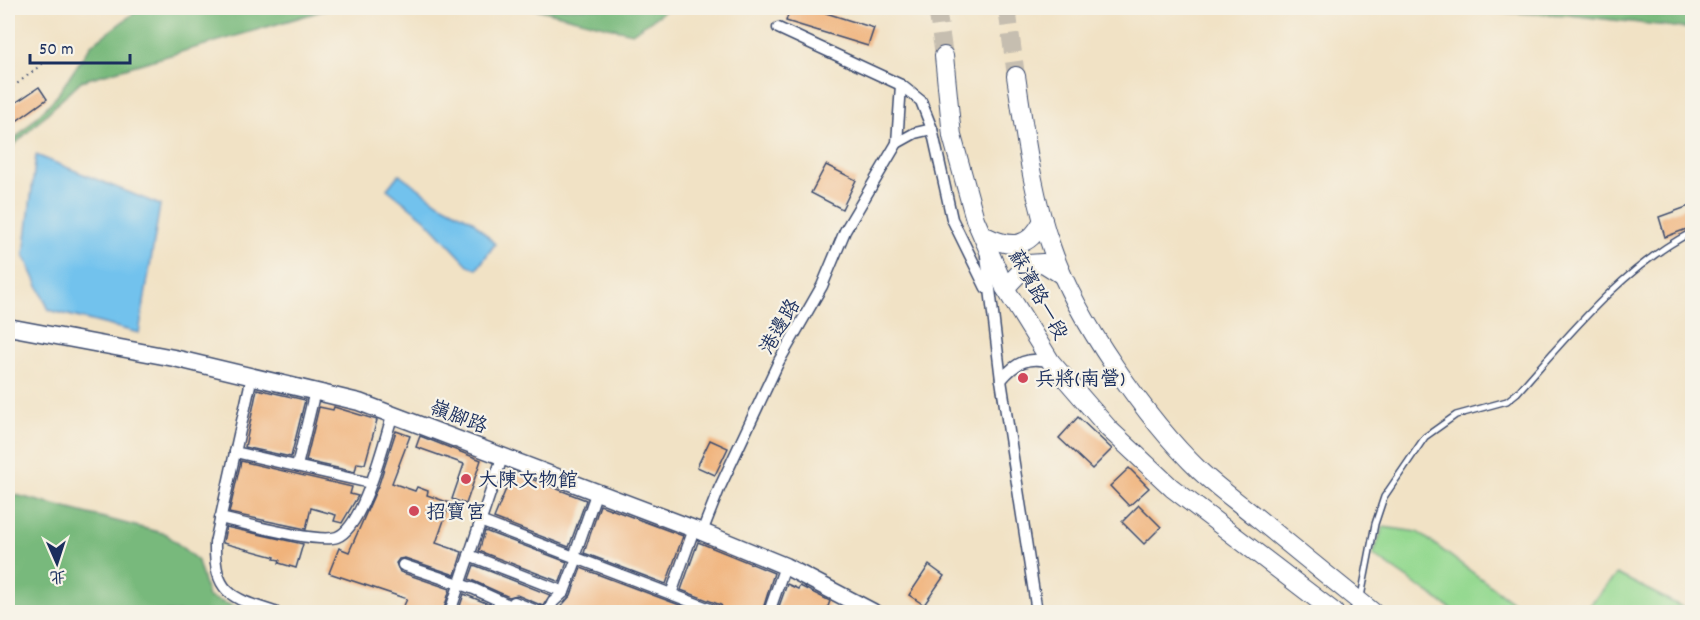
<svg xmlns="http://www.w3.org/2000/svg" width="1700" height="620" font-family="Dekko,'LXGW WenKai TC',sans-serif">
	<rect width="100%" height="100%" fill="#f7f3e8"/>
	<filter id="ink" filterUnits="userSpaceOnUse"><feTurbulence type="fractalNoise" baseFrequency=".0167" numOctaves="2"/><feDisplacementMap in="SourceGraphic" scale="12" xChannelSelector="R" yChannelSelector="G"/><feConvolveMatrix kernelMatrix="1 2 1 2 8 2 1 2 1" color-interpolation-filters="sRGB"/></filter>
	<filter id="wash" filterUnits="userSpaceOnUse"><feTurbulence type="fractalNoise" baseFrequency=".008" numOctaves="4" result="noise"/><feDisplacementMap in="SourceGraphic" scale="24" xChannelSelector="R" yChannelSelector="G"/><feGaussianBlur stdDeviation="1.35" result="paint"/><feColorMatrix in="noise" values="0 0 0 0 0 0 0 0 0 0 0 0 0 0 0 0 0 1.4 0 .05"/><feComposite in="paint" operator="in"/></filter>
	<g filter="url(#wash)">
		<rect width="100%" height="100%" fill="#f1e2c5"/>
		<g fill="#95d991" stroke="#588478" stroke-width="1.5">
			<polygon points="1383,527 1418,532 1526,612 1456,612 1373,555"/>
			<polygon points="1617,574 1692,612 1583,612"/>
		</g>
		<g fill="#78b97b" stroke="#4a746c" stroke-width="1.5">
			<polygon points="141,8 332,8 81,81 8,151 8,146 56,97 91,45"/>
			<polygon points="532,8 669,8 632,33"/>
			<polygon points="1370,8 1692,8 1692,29 1569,15"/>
			<polygon points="8,493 166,534 198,561 208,597 250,612 8,612"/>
		</g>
		<g fill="#72c2ed" stroke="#4678a6" stroke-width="1.5">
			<polygon points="36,155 160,205 139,333 49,310 24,255"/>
			<polygon points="399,174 439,203 472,220 495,244 477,269 468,265 425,219 387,189"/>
		</g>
		<g id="blocks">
			<g fill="#f0b27a">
				<polygon points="790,8 810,8 874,28 868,46 786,21"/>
				<polygon points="39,87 47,99 8,127 8,108"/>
				<polygon points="826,165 856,180 842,209 811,193"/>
				<polygon points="1692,205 1692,227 1665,237 1659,217"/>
				<polygon points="257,389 305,400 291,457 245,447"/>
				<polygon points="319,407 333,410 334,407 377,420 365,464 357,463 355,472 306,461"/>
				<polygon points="1078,417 1112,449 1092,469 1059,438"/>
				<polygon points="396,431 410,436 392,483 415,491 417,487 428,491 427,495 450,503 436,543 462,552 455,575 405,558 399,559 396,563 400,572 450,589 443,612 401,612 407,599 329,573 339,548 349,552 379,484"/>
				<polygon points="420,436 481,460 466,504 452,499 464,464 416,447"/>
				<polygon points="710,440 728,448 715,475 697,467"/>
				<polygon points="241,461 352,487 350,494 358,496 342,523 334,521 336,515 311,508 306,529 229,513"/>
				<polygon points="1129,468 1149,488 1129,506 1110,486"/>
				<polygon points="513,472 586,500 569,547 494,518"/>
				<polygon points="600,505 683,536 666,584 584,553"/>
				<polygon points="1139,505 1161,527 1144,544 1122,522"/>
				<polygon points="226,527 303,544 296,568 279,563 280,560 274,559 275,557 223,543"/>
				<polygon points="485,531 567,562 560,582 479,551"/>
				<polygon points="698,542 774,573 762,612 725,612 721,605 681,590"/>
				<polygon points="474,565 550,595 543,606 517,595 509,597 469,579"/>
				<polygon points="929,565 944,576 924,605 909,595"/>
				<polygon points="581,568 698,612 556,612 571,595"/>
				<polygon points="787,584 798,589 800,586 830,601 826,612 777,612"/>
				<polygon points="464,594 503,610 502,612 458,612"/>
			</g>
		</g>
	</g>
	<g filter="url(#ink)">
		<use href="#blocks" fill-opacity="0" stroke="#3b4a6d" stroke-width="1.5"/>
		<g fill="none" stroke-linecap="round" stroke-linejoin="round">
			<g stroke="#c6beb0" stroke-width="18" stroke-dasharray="18 9" stroke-linecap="butt">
				<polyline points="937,8 944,56"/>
				<polyline points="1007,8 1016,76"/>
			</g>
			<g stroke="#3b4a6d" stroke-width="8">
				<path id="lane" d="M1350,612l10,-10 15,-78 9,-27 41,-60 31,-22 51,-14 10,-8c52,-58 105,-125 175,-161"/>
			</g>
			<g stroke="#3b4a6d" stroke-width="13">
				<g id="street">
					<polyline points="778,28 901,85 921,101 932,129 952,219 986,288"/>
					<polyline points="897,143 915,133 932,129"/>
					<polyline points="986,256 1001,380 1037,612"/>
					<path d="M252,376l-37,167c-1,51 16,55 60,69"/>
					<path d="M1001,380c15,-18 27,-24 50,-18"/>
					<polyline points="235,452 370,483"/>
					<polyline points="297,466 315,391"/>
					<path d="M220,518c23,5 98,26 117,19 27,-10 47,-97 56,-123"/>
					<polyline points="480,521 718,612"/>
					<polyline points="702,532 719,489 779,361 822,286 845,231 897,143 901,85"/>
					<polyline points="469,555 564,592 577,558"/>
					<polyline points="574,557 597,491"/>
					<polyline points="403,565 474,589 520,610"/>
					<polyline points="671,594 694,529"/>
					<polyline points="514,602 539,612"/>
					<polyline points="450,612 503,455"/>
					<polyline points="548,612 553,602 564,592"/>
					<polyline points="769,612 785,566"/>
				</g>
			</g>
			<g stroke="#3b4a6d" stroke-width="19">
				<polyline id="secondary" points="8,327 174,358 359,402 702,532 785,566 873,612"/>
			</g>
			<g stroke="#3b4a6d" stroke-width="20">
				<g id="primary">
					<polyline points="944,56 952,136 975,219 1005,288 1051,362 1109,429 1172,488 1334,612"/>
					<path d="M1016,76c9,58 16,118 36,173 24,70 95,171 148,222 18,17 38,31 56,46 39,32 78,64 117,95"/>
					<path d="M983,235c28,14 46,14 60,-15"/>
					<polyline points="1005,288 1028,264 1043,263 1062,275"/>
				</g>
			</g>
			<polyline stroke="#3b4a6d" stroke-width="2" stroke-dasharray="1.5 4.5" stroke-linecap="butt" points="8,91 42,64"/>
			<use href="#lane" stroke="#fff" stroke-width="5"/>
			<use href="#street" stroke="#fff" stroke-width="10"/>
			<use href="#secondary" stroke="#fff" stroke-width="16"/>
			<use href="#primary" stroke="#fff" stroke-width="18"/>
		</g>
	</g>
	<g fill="#d1495b" stroke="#f7f3e8" stroke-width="2">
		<circle cx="1023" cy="378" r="6"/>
		<circle cx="466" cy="479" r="6"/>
		<circle cx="414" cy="511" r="6"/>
	</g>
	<g text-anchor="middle" stroke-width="4.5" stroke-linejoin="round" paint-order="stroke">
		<g font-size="20" fill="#1b2f5e" stroke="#f7f3e8">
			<text transform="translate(1039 294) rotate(61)" y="7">蘇濱路一段</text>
			<text transform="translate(779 326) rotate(-60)" y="7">港邊路</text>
			<text transform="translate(459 416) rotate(21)" y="7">嶺腳路</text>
		</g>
		<g font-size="20" fill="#1b2f5e" stroke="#f7f3e8" text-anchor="start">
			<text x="1035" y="385">兵將(南營)</text>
			<text x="478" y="486">大陳文物館</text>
			<text x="426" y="518">招寶宮</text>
		</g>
	</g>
	<rect width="1700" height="620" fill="none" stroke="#f7f3e8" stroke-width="30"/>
	<g transform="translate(57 563) rotate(177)" stroke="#f7f3e8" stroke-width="4.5" paint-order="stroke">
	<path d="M0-4.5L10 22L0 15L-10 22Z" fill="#1b2f5e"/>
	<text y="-9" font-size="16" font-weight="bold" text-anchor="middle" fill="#1b2f5e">北</text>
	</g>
	<path d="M30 54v9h100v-9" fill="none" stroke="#1b2f5e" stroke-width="3"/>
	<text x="39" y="54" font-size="18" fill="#1b2f5e" stroke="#f7f3e8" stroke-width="4.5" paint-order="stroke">50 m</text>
</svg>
